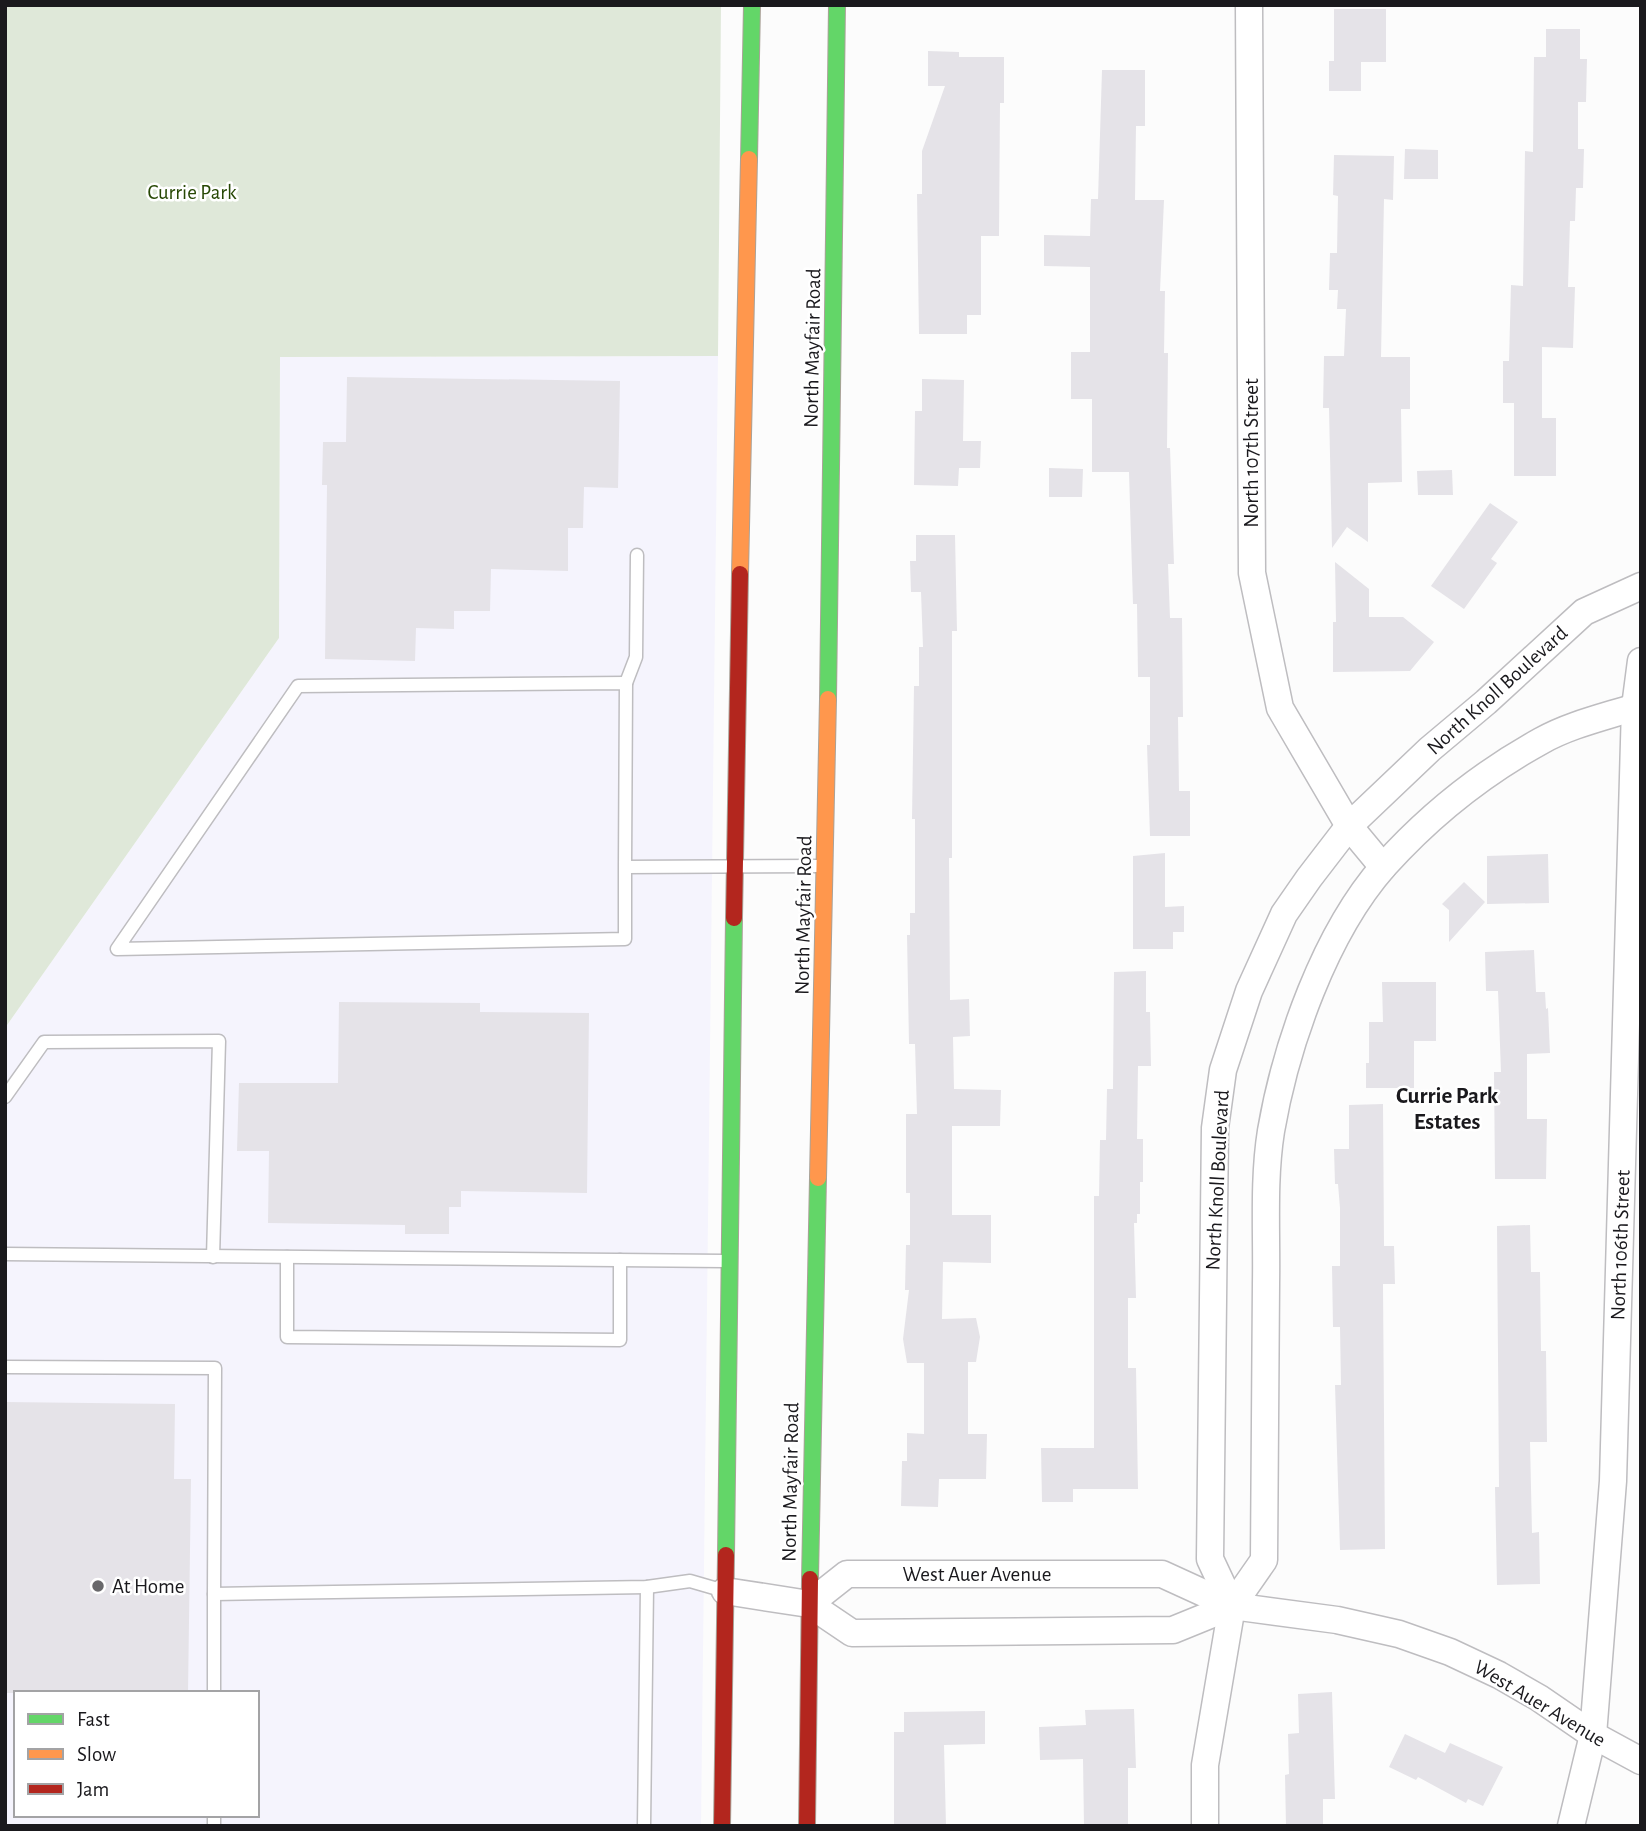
<svg xmlns="http://www.w3.org/2000/svg" width="1646" height="1831" font-family="'Alegreya Sans',sans-serif">
	<rect width="100%" height="100%" fill="#fcfcfc"/>
	<path fill="#f5f4fd" fill-rule="evenodd" d="M718,356l-17,1470h-696v-798l274,-390 1,-281zM16,1693h241v122h-241z"/>
	<polygon fill="#dfe8d9" points="5,5 721,5 718,356 280,357 279,638 5,1028"/>
	<g fill="#e5e3e8">
		<polygon points="1334,9 1386,9 1386,62 1361,62 1361,91 1329,91 1329,61 1334,61"/>
		<polygon points="1546,29 1580,29 1580,59 1587,59 1586,102 1578,102 1578,149 1584,149 1583,188 1576,188 1575,221 1570,221 1568,287 1575,287 1573,348 1542,347 1542,418 1556,418 1556,476 1514,476 1514,403 1503,403 1503,361 1509,361 1511,285 1523,286 1525,151 1533,152 1534,57 1546,57"/>
		<polygon points="928,51 959,52 959,57 1004,57 1004,103 1000,103 999,236 981,236 981,315 967,315 967,334 919,334 917,194 922,194 922,151 945,86 928,86"/>
		<polygon points="1102,70 1145,70 1145,126 1136,126 1135,200 1164,200 1160,291 1165,291 1164,353 1168,353 1167,448 1170,448 1174,564 1168,564 1170,618 1182,618 1183,717 1178,717 1179,791 1190,791 1190,836 1150,836 1147,745 1150,745 1150,677 1138,677 1137,604 1133,604 1129,472 1092,472 1092,399 1071,399 1071,352 1090,352 1090,267 1044,266 1044,235 1090,236 1091,199 1098,199"/>
		<polygon points="1405,149 1438,150 1438,179 1404,179"/>
		<polygon points="1334,155 1394,156 1393,200 1384,199 1381,357 1410,357 1410,409 1401,409 1402,482 1368,483 1368,542 1347,527 1332,548 1329,408 1323,408 1324,356 1344,356 1346,309 1337,309 1338,290 1329,290 1330,253 1337,253 1338,196 1333,195"/>
		<polygon points="347,377 620,381 618,488 584,487 583,528 568,528 568,571 491,569 490,611 454,611 454,629 416,628 415,661 325,659 327,485 322,485 323,442 346,442"/>
		<polygon points="922,379 964,380 963,441 981,441 980,468 959,468 958,486 914,485 915,411 922,411"/>
		<polygon points="1049,468 1083,469 1082,497 1049,497"/>
		<polygon points="1452,470 1453,495 1418,495 1417,471"/>
		<polygon points="1490,503 1518,522 1491,559 1497,563 1464,609 1431,586"/>
		<polygon points="916,535 955,535 957,631 952,631 952,858 949,858 950,1000 969,999 970,1036 953,1037 954,1089 1001,1090 1000,1126 952,1126 952,1215 991,1215 991,1263 943,1262 942,1319 976,1318 980,1337 976,1362 968,1362 968,1434 987,1434 986,1479 939,1479 938,1507 901,1506 902,1461 907,1461 907,1433 924,1434 924,1363 907,1363 903,1339 909,1290 905,1290 906,1245 910,1245 910,1193 906,1193 906,1114 917,1114 915,1044 909,1044 907,935 910,935 910,913 915,913 915,819 912,819 914,686 919,686 919,647 923,647 921,592 911,592 910,561 916,561"/>
		<polygon points="1335,562 1369,589 1369,617 1403,617 1434,642 1410,671 1333,672 1333,622 1336,622"/>
		<polygon points="1165,853 1165,907 1184,906 1184,932 1173,932 1173,949 1133,949 1133,856"/>
		<polygon points="1548,854 1549,903 1487,904 1487,856"/>
		<polygon points="1464,882 1485,902 1449,942 1449,910 1442,904"/>
		<polygon points="1534,950 1536,992 1545,992 1546,1009 1548,1008 1550,1053 1527,1054 1527,1119 1547,1119 1546,1179 1495,1179 1494,1072 1501,1072 1498,991 1486,991 1485,952"/>
		<polygon points="1146,971 1146,1012 1150,1012 1151,1066 1138,1066 1137,1139 1143,1139 1143,1182 1140,1182 1140,1214 1137,1214 1137,1223 1134,1223 1136,1298 1128,1298 1128,1368 1136,1368 1138,1489 1073,1489 1073,1502 1042,1502 1041,1448 1094,1448 1094,1196 1099,1196 1100,1140 1106,1140 1107,1089 1113,1089 1114,972"/>
		<polygon points="1382,982 1436,982 1436,1041 1414,1041 1414,1088 1366,1088 1366,1063 1369,1063 1369,1022 1383,1022"/>
		<polygon points="339,1002 480,1003 480,1012 589,1013 587,1193 461,1191 461,1207 449,1207 449,1234 405,1234 405,1225 268,1223 269,1151 237,1151 239,1083 338,1083"/>
		<polygon points="1383,1104 1384,1246 1394,1246 1395,1284 1383,1284 1385,1549 1340,1550 1335,1385 1341,1385 1340,1327 1333,1327 1332,1266 1340,1266 1340,1208 1338,1184 1335,1184 1334,1149 1349,1149 1349,1105"/>
		<polygon points="1530,1225 1531,1272 1540,1272 1541,1351 1546,1351 1547,1442 1530,1442 1532,1533 1539,1532 1540,1584 1497,1585 1495,1487 1499,1487 1497,1226"/>
		<polygon points="5,1402 175,1404 174,1479 191,1479 188,1693 5,1693"/>
		<polygon points="1332,1692 1335,1799 1323,1799 1323,1826 1286,1826 1285,1775 1289,1774 1288,1734 1299,1733 1298,1694"/>
		<polygon points="1134,1709 1136,1768 1128,1768 1128,1826 1084,1826 1083,1759 1040,1760 1039,1727 1086,1725 1085,1710"/>
		<polygon points="985,1711 985,1744 944,1745 946,1826 894,1826 894,1732 904,1732 904,1712"/>
		<polygon points="1405,1734 1445,1753 1450,1743 1503,1767 1483,1806 1468,1799 1466,1803 1418,1777 1416,1780 1389,1767"/>
	</g>
	<g fill="none" stroke-linecap="round" stroke-linejoin="round">
		<g stroke="#bebdc0" stroke-width="15">
			<g id="lane">
				<polyline points="626,683 636,657 637,555"/>
				<polyline points="625,867 626,683 298,686 117,949 625,939 625,867 821,866"/>
				<polyline points="5,1097 44,1042 219,1041 213,1257"/>
				<polyline points="5,1254 725,1261"/>
				<polyline points="287,1257 287,1337 620,1340 620,1260"/>
				<polyline points="5,1367 215,1368 214,1594 647,1587 690,1581 721,1590"/>
				<polyline points="214,1594 214,1693"/>
				<polyline points="214,1815 214,1826"/>
				<polyline points="644,1826 647,1587"/>
			</g>
		</g>
		<g stroke="#bebdc0" stroke-width="29">
			<g id="street">
				<polyline points="1249,5 1252,573 1280,708 1349,826 1383,867"/>
				<polyline points="725,1591 809,1604 852,1633 1173,1630 1232,1606"/>
				<polyline points="809,1604 847,1574 1162,1574 1232,1606 1337,1620 1399,1634 1450,1652 1499,1675 1539,1698 1593,1735 1641,1761"/>
				<polyline points="1232,1606 1210,1559 1215,1128 1223,1070 1249,991 1284,914 1309,878 1349,826 1430,749 1486,702 1584,612 1641,586"/>
				<path d="M1205,1826v-61l27,-159 32,-46c0,-92 1,-184 2,-276 1,-50 -3,-103 5,-153 15,-87 54,-198 113,-265 44,-49 99,-93 157,-125 28,-16 63,-24 94,-34"/>
				<polyline points="1571,1826 1593,1735 1613,1481 1635,707 1641,661"/>
			</g>
		</g>
		<g stroke="#aaa298" stroke-width="18">
			<g id="fast">
				<polyline points="749,159 752,5"/>
				<polyline points="828,699 837,5"/>
				<polyline points="726,1555 734,918"/>
				<polyline points="810,1579 818,1178"/>
			</g>
		</g>
		<g stroke="#aaa298" stroke-width="18">
			<g id="slow">
				<polyline points="740,574 749,159"/>
				<polyline points="818,1178 828,699"/>
			</g>
		</g>
		<g stroke="#aaa298" stroke-width="18">
			<g id="jam">
				<polyline points="734,918 740,574"/>
				<polyline points="722,1826 726,1555"/>
				<polyline points="807,1826 810,1579"/>
			</g>
		</g>
		<use href="#lane" stroke="#fff" stroke-width="12"/>
		<use href="#street" stroke="#fff" stroke-width="26"/>
		<use href="#fast" stroke="#63d668" stroke-width="16"/>
		<use href="#slow" stroke="#ff974d" stroke-width="16"/>
		<use href="#jam" stroke="#b3261e" stroke-width="16"/>
	</g>
	<circle fill="#69686b" stroke="#fff" stroke-width="2.5" cx="98" cy="1586" r="7"/>
	<g text-anchor="middle" stroke-width="5" stroke-linejoin="round" paint-order="stroke">
		<g font-size="21" fill="#274804" stroke="#fff">
			<text x="192" y="199">Currie Park</text>
		</g>
		<g font-size="21" fill="#1a191d" stroke="#fff">
			<text transform="translate(812 348) rotate(-89)" y="7">North Mayfair Road</text>
			<text transform="translate(1251 453) rotate(-90)" y="7">North 107th Street</text>
			<text transform="translate(1497 690) rotate(-42)" y="7">North Knoll Boulevard</text>
			<text transform="translate(803 915) rotate(-89)" y="7">North Mayfair Road</text>
			<text transform="translate(1217 1180) rotate(-87)" y="7">North Knoll Boulevard</text>
			<text transform="translate(1620 1245) rotate(-88)" y="7">North 106th Street</text>
			<text transform="translate(790 1482) rotate(-89)" y="7">North Mayfair Road</text>
			<text x="977" y="1581">West Auer Avenue</text>
			<text transform="translate(1540 1703) rotate(31)" y="7">West Auer Avenue</text>
		</g>
		<g font-size="21" fill="#1a191d" stroke="#fff" text-anchor="start">
			<text x="112" y="1593">At Home</text>
		</g>
		<g font-size="23" font-weight="bold" fill="#1a191d" stroke="#fff">
			<text x="1447" y="1103">Currie Park<tspan x="1447" dy="26">Estates</tspan></text>
		</g>
	</g>
	<rect width="1646" height="1831" fill="none" stroke="#1a191d" stroke-width="14"/>
	<rect x="14" y="1691" width="245" height="126" fill="#ffffff" stroke="#a3a3a5" stroke-width="2"/>
	<rect x="28" y="1714" width="35" height="10" fill="#63d668" stroke="#a3a3a5" stroke-width="2"/>
	<text x="77" y="1726" font-size="21" fill="#1a191d">Fast</text>
	<rect x="28" y="1749" width="35" height="10" fill="#ff974d" stroke="#a3a3a5" stroke-width="2"/>
	<text x="77" y="1761" font-size="21" fill="#1a191d">Slow</text>
	<rect x="28" y="1784" width="35" height="10" fill="#b3261e" stroke="#a3a3a5" stroke-width="2"/>
	<text x="77" y="1796" font-size="21" fill="#1a191d">Jam</text>
</svg>
